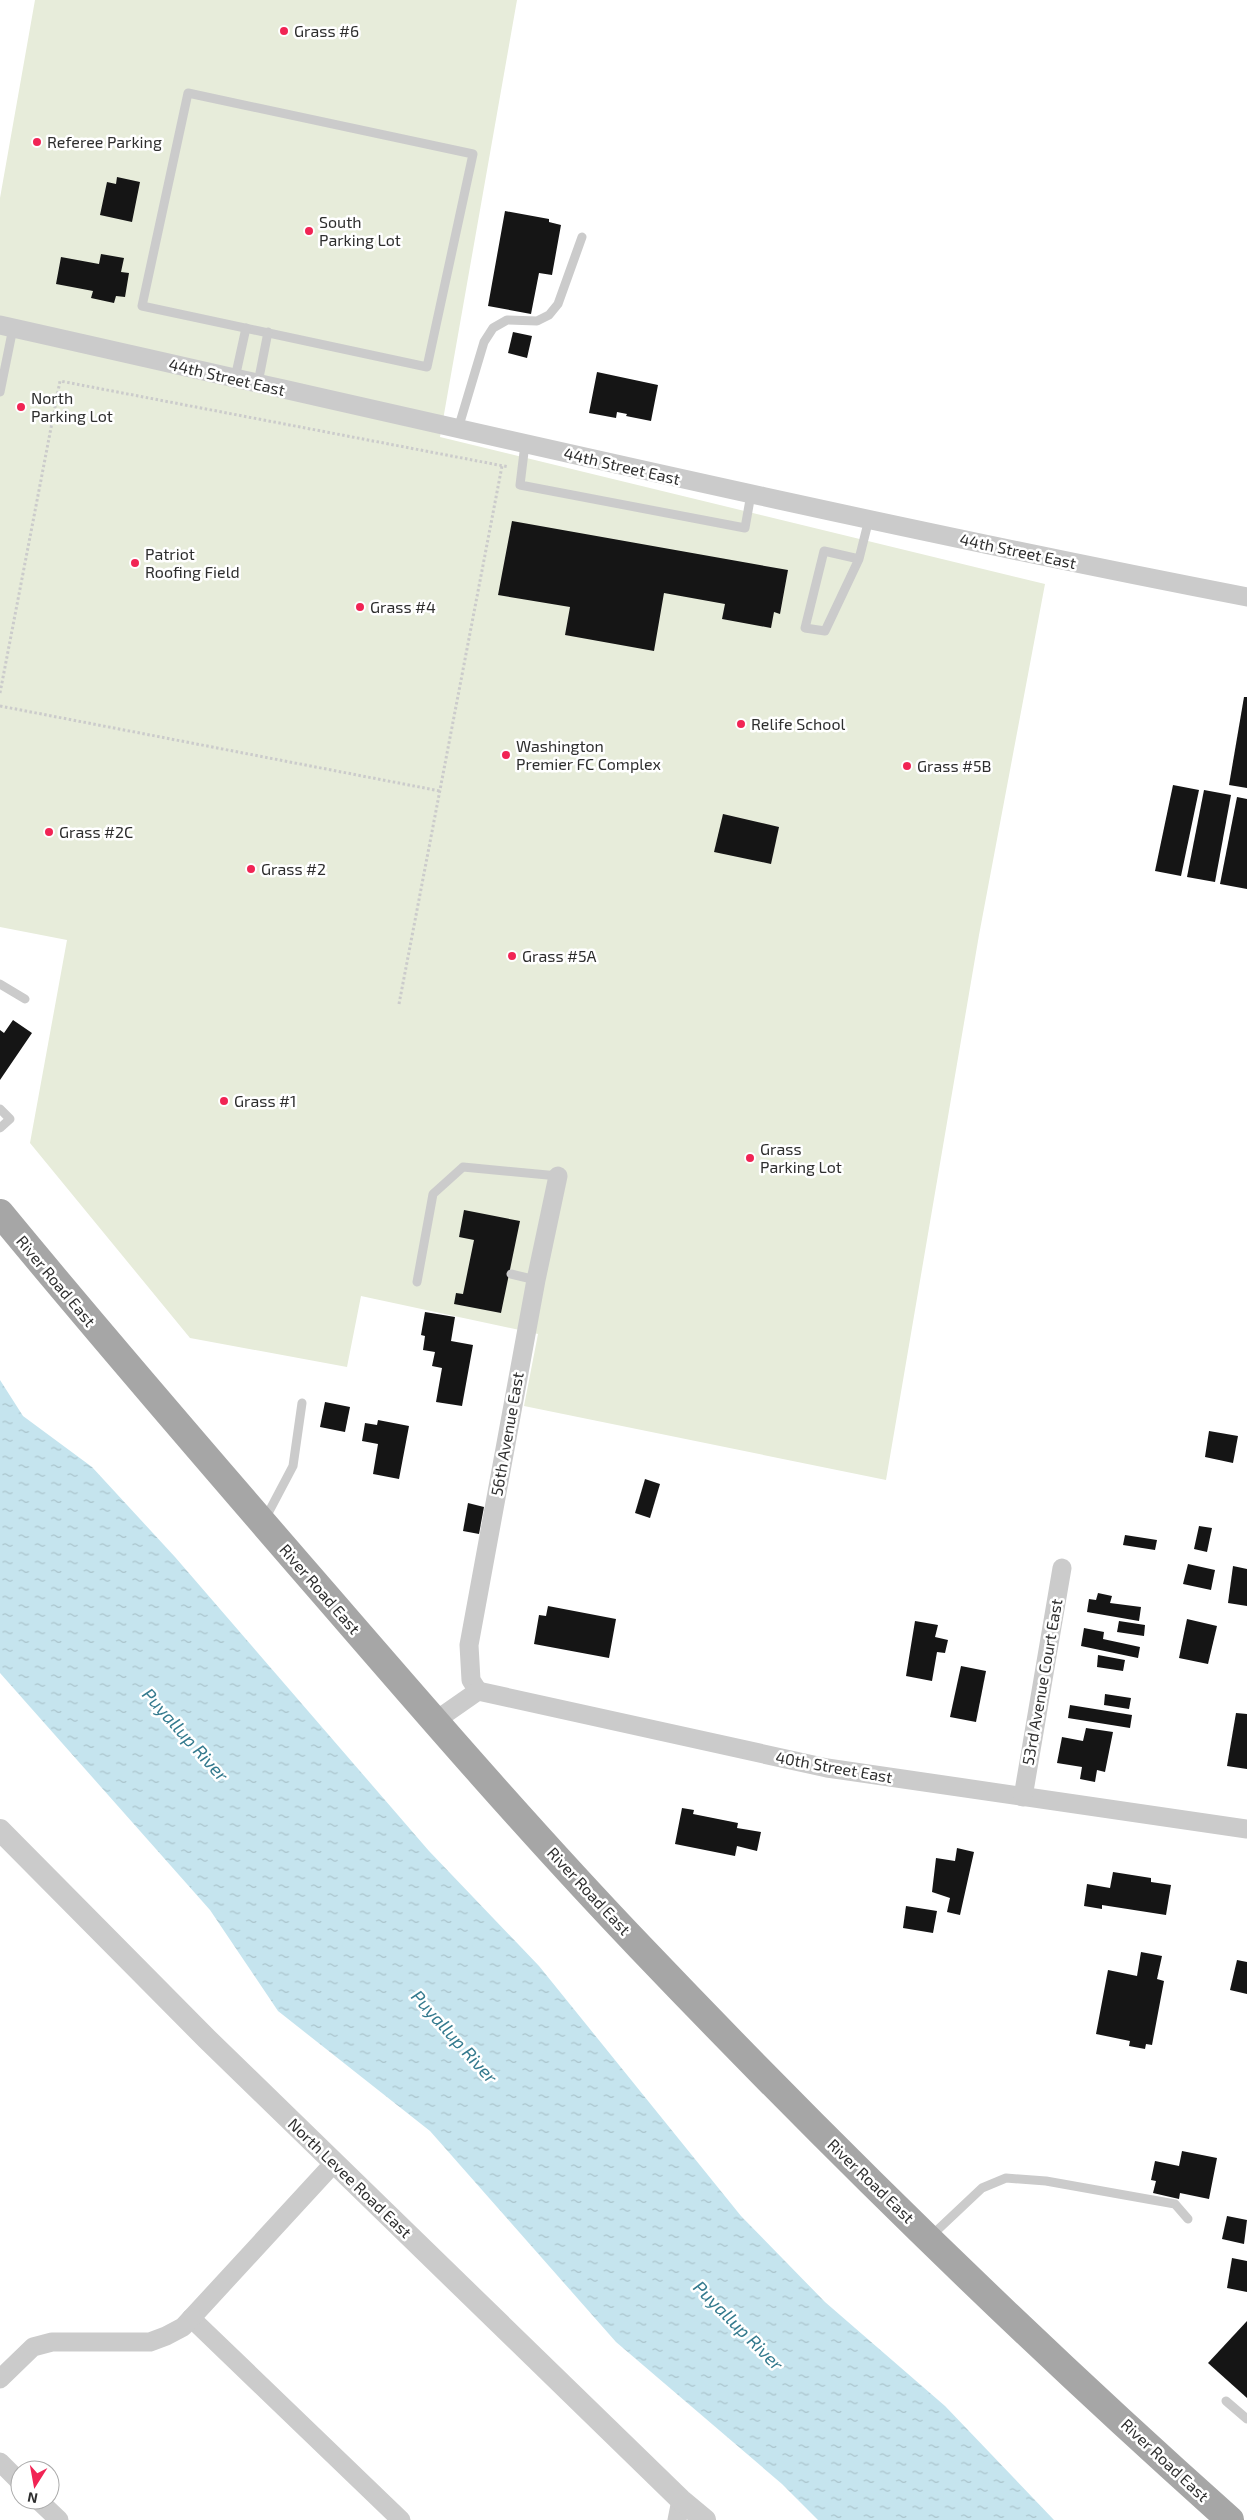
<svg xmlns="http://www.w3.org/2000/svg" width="1247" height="2520" font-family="'Exo 2',sans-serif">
	<defs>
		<pattern id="water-ripples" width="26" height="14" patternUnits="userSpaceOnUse" patternTransform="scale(1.25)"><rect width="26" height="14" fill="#c5e4ee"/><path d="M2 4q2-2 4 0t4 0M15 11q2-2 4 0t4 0" fill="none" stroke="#aac4cc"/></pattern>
	</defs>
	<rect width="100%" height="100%" fill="#fff"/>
	<polygon fill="#e7ecda" points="35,0 517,0 440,437 1045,584 979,935 886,1480 524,1406 538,1334 361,1296 347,1367 190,1338 30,1143 67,940 0,927 0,198"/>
	<polygon fill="url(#water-ripples)" points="0,1380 23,1416 92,1467 175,1557 429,1851 539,1966 741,2216 825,2302 945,2406 1054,2520 818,2520 782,2484 616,2342 430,2131 278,2011 210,1910 0,1673"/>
	<g fill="#151515">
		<polygon points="117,177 140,182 132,222 100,215 107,182 116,184"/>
		<polygon points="505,211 549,219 549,222 561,225 552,275 539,273 531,314 488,306"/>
		<polygon points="101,254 124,258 121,272 129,273 125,297 116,296 114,303 91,298 93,291 56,284 61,257 99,264"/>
		<polygon points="513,332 532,336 527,358 508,353"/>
		<polygon points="597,372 658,385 651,421 626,416 627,414 617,412 616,418 589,413"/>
		<polygon points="512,521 788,570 780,614 774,612 771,628 722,619 725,604 664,593 654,651 565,635 570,607 498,595"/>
		<polygon points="1244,697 1247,697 1247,788 1229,785"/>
		<polygon points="1173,785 1199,790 1181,876 1155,871"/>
		<polygon points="1204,790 1231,795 1215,882 1187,877"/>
		<polygon points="1237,797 1247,799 1247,889 1220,884"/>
		<polygon points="723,814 779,827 771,864 714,852"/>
		<polygon points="13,1020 32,1033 0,1080 0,1030 4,1033"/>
		<polygon points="464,1210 520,1221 501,1313 454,1304 456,1293 463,1294 474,1240 459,1237"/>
		<polygon points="425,1312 455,1317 451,1341 473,1345 462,1406 436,1402 442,1368 432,1366 435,1352 423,1350 425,1336 421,1335"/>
		<polygon points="325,1402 350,1407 345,1432 320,1427"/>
		<polygon points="378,1420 409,1426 399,1479 373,1474 378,1444 362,1441 365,1423 377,1425"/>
		<polygon points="1209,1431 1238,1436 1233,1463 1205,1457"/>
		<polygon points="645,1479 660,1484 650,1518 635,1513"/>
		<polygon points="468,1503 484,1507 479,1534 463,1531"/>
		<polygon points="1199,1526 1212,1528 1207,1552 1194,1549"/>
		<polygon points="1125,1535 1157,1540 1155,1550 1123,1545"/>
		<polygon points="1188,1564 1215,1570 1211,1590 1183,1584"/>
		<polygon points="1233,1566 1247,1569 1247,1606 1228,1603"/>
		<polygon points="1098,1593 1112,1596 1110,1603 1141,1607 1139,1621 1087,1612 1089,1599 1096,1600"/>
		<polygon points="548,1606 616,1619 609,1658 534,1644 539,1615 546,1616"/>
		<polygon points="1187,1619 1217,1626 1208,1664 1179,1658"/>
		<polygon points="915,1621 938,1625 935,1637 948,1640 945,1653 937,1652 932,1681 906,1676"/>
		<polygon points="1119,1621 1145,1625 1144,1636 1117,1632"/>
		<polygon points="1084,1628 1104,1632 1103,1639 1140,1647 1138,1658 1081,1646"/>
		<polygon points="1098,1655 1125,1660 1123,1671 1097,1667"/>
		<polygon points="961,1666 986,1671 976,1722 950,1717"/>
		<polygon points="1105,1694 1131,1698 1129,1709 1104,1705"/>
		<polygon points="1070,1705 1132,1715 1130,1728 1068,1718"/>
		<polygon points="1236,1713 1247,1714 1247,1769 1227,1766"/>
		<polygon points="1086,1728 1113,1732 1105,1772 1097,1770 1095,1782 1080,1779 1082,1767 1057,1763 1062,1737 1083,1741"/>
		<polygon points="682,1808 694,1810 693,1814 738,1823 737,1828 761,1832 757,1851 737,1846 735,1856 675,1844"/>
		<polygon points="957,1848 974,1852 960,1915 947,1912 950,1898 932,1892 936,1858 955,1861"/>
		<polygon points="1113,1872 1151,1878 1151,1882 1171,1885 1166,1915 1102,1905 1102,1909 1084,1906 1087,1884 1110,1888"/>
		<polygon points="906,1906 937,1911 933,1933 903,1928"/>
		<polygon points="1141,1952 1162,1956 1157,1979 1164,1981 1152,2045 1146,2044 1145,2049 1129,2046 1130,2041 1096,2034 1108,1970 1137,1976"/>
		<polygon points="1237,1960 1247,1962 1247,1994 1230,1990"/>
		<polygon points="1182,2151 1217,2158 1209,2199 1180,2193 1179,2199 1153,2193 1156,2181 1151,2180 1155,2161 1179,2166"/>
		<polygon points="1227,2216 1247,2220 1244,2244 1222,2239"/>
		<polygon points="1232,2258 1247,2261 1247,2292 1227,2288"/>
		<polygon points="1247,2321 1247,2398 1208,2363"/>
	</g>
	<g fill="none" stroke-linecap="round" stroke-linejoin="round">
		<g stroke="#cbcbcb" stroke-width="3" stroke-dasharray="2.5 2.5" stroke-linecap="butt">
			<polyline points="0,693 60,381 509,467"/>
			<polyline points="0,706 440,791"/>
			<polyline points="399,1004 502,466"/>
		</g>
		<g stroke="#cbcbcb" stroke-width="9">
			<polygon points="188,93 473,154 427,367 142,306"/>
			<polyline points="235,378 246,328"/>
			<polyline points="258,383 268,332"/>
			<polyline points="0,392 13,328"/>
			<polyline points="458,429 484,342 493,328 507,320 537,321 549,315 558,304 582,237"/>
			<polyline points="525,444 520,485 745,528 751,494"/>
			<polyline points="859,559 824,551 805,628 825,631 859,559 869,519"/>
			<polyline points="0,984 25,999"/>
			<polyline points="0,1109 10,1119 0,1128"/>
			<polyline points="511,1274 536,1280"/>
			<polyline points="417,1282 433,1194 463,1167 558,1176"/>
			<polyline points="264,1521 293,1466 302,1403"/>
			<polyline points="930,2237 982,2188 1006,2178 1046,2181 1175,2204 1188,2219"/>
			<polyline points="1226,2401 1247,2419"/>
		</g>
		<g stroke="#cbcbcb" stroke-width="19">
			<path d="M0,325c415,93 829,191 1247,272"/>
			<polyline points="478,1691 471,1680 469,1645 536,1280 558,1176"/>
			<polyline points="435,1721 478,1691 827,1768 1247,1829"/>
			<polyline points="1023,1797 1062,1568"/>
			<polyline points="191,2318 401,2520"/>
			<polyline points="0,2379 33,2347 52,2342 150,2342 166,2336 183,2327 334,2163"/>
			<polyline points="0,2462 20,2482"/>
			<polyline points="38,2500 59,2520"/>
			<polyline points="677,2520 681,2500"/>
		</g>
		<polyline stroke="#cbcbcb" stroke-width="22" points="0,1830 207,2039 681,2500 705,2520"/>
		<path stroke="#a6a6a6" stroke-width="28" d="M0,1213c107,130 217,257 328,385 102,118 205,237 313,350 189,198 385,390 589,572"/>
	</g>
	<g fill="#f12454" stroke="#fff" stroke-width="2">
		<circle cx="284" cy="31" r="5"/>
		<circle cx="37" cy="142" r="5"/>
		<circle cx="309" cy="231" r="5"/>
		<circle cx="21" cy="407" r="5"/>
		<circle cx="135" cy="563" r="5"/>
		<circle cx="360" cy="607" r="5"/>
		<circle cx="741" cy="724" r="5"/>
		<circle cx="506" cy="755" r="5"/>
		<circle cx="907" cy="766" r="5"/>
		<circle cx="49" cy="832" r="5"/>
		<circle cx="251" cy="869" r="5"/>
		<circle cx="512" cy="956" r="5"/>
		<circle cx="224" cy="1101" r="5"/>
		<circle cx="750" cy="1158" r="5"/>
	</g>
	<g text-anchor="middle" stroke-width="5" stroke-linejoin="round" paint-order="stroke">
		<g font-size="16" fill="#2e2e2e" stroke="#fff" text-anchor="start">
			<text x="294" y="37">Grass #6</text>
			<text x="47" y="148">Referee Parking</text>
			<text x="319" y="228">South<tspan x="319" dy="18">Parking Lot</tspan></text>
			<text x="31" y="404">North<tspan x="31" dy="18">Parking Lot</tspan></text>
			<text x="145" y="560">Patriot<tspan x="145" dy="18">Roofing Field</tspan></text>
			<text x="370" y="613">Grass #4</text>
			<text x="751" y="730">Relife School</text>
			<text x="516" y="752">Washington<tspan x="516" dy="18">Premier FC Complex</tspan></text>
			<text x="917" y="772">Grass #5B</text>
			<text x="59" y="838">Grass #2C</text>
			<text x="261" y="875">Grass #2</text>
			<text x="522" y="962">Grass #5A</text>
			<text x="234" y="1107">Grass #1</text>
			<text x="760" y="1155">Grass<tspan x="760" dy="18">Parking Lot</tspan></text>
		</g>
		<g font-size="16" fill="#2e2e2e" stroke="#fff">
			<text transform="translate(227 377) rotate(13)" y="6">44th Street East</text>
			<text transform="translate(622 466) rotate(13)" y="6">44th Street East</text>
			<text transform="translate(1018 551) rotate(12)" y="6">44th Street East</text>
			<text transform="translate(56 1281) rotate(50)" y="6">River Road East</text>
			<text transform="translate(507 1434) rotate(-80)" y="6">56th Avenue East</text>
			<text transform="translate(320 1589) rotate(49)" y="6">River Road East</text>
			<text transform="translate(1042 1682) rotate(-80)" y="6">53rd Avenue Court East</text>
			<text transform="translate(834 1767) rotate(10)" y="6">40th Street East</text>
			<text transform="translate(589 1891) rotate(47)" y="6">River Road East</text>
			<text transform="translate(350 2178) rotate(44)" y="6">North Levee Road East</text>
			<text transform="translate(871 2181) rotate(44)" y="6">River Road East</text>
			<text transform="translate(1165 2460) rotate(43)" y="6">River Road East</text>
		</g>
		<g font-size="18" font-style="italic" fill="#347a8e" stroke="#fff">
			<text transform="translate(185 1735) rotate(48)" y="6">Puyallup River</text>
			<text transform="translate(454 2037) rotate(48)" y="6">Puyallup River</text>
			<text transform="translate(738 2326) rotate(45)" y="6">Puyallup River</text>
		</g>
	</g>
	<g transform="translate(35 2485) rotate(191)"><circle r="24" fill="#ffffff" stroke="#ababab"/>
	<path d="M0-4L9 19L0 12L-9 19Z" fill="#f12454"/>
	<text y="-8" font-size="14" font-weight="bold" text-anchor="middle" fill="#2e2e2e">N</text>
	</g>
</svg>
